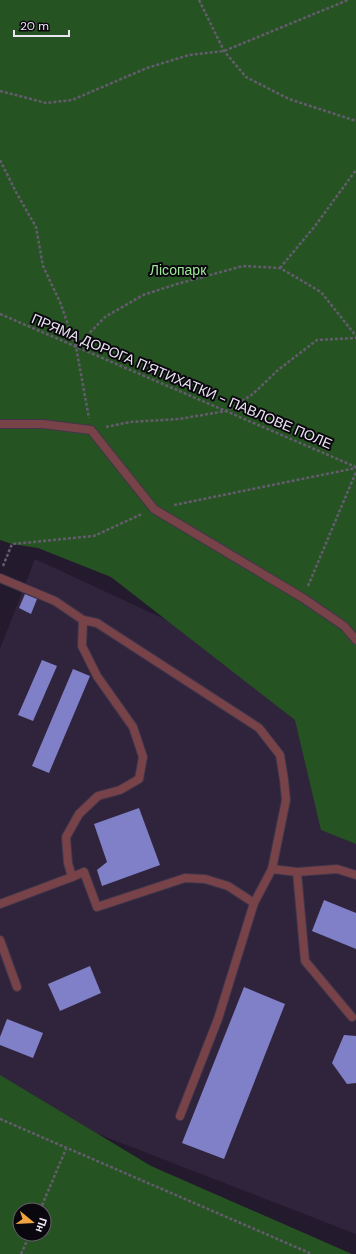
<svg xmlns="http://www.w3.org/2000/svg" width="356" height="1254" font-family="'DM Sans',sans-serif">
	<rect width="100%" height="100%" fill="#241a2e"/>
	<polygon fill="#30243d" points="35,559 356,708 356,1234 0,1096 0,649"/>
	<g fill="#265322" fill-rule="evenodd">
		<polygon points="0,0 356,0 356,844 321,830 295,720 111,577 38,548 12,544 0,540"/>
		<path d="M0,1075l151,91 201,88h-352zM20,1210h24v24h-24z"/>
	</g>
	<g fill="#7f80c7">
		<polygon points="25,594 37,599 31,614 19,608"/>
		<polygon points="42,660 57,666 33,721 18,715"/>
		<polygon points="73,669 90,676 49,773 32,766"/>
		<polygon points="139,808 160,865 102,886 97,870 107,862 94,824"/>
		<polygon points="324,900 356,913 356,949 312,931"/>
		<polygon points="90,966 101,993 60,1011 48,984"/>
		<polygon points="244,987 285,1004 224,1159 182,1143"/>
		<polygon points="7,1019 43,1033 33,1058 0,1045 0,1037"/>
		<polygon points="344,1035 356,1036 356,1083 347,1084 332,1063"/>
	</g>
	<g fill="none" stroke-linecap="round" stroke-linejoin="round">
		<g stroke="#40364a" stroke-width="10">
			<g id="service">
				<polyline points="0,424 43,424 91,430 154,509 303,598 344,626 356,640"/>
				<polyline points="0,578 55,601 83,620 97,623 259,728 280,755 284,780 286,800 272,869 254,903 218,1019 180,1116"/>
				<polyline points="272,869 297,872 337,869 356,875"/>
				<polyline points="297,872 305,961 352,1017"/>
				<polyline points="72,877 84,872 97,907 185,878 205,879 228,886 254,903"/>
				<polyline points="0,904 72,877 68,863 66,837 79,814 98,796 120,790 139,779 143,757 133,727 97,676 82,646 83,620"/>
				<polyline points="0,940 17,987"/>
			</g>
		</g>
		<g stroke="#645c6e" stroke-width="2.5" stroke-dasharray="3 2" stroke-linecap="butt">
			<polyline points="199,0 224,51 246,77 289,99 356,121"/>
			<polyline points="0,91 46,103 72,100 147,68 189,55 224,51 348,0"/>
			<polyline points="0,160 16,192 36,227 43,266 60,302 76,347 89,418"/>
			<polyline points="280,268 315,226 356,170"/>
			<polyline points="0,314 356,467"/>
			<polyline points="76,347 105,317 143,295 177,284 243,266 280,268 321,292 356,336"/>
			<polyline points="106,427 130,422 179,419 226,411 253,394 278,370 317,340 356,338"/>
			<polyline points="174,505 356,468"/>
			<polyline points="3,566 12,544 94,536 142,514"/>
			<polyline points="308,586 356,472"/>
			<polyline points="0,1119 312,1254"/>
			<polyline points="40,1210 66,1149"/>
			<polyline points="21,1254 30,1234"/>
		</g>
		<use href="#service" stroke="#784249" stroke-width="8"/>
	</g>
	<g text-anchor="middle" stroke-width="4" stroke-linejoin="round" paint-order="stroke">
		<g font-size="14" fill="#9eea97" stroke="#0b070f">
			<text x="178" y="275">Лісопарк</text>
		</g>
		<g font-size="14" fill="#ebe5f3" stroke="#0b070f">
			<text transform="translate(182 381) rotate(23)" y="5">ПРЯМА ДОРОГА П'ЯТИХАТКИ - ПАВЛОВЕ ПОЛЕ</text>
		</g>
	</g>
	<g transform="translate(32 1222) rotate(108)"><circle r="19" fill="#0b070f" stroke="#65606a"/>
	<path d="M0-3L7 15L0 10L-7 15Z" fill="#f2a541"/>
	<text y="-6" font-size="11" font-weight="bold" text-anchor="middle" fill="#ebe5f3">Пн</text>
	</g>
	<path d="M14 30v6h55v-6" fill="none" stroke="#ebe5f3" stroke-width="2"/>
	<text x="20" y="30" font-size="12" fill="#ebe5f3" stroke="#0b070f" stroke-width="3" paint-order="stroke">20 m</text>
</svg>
